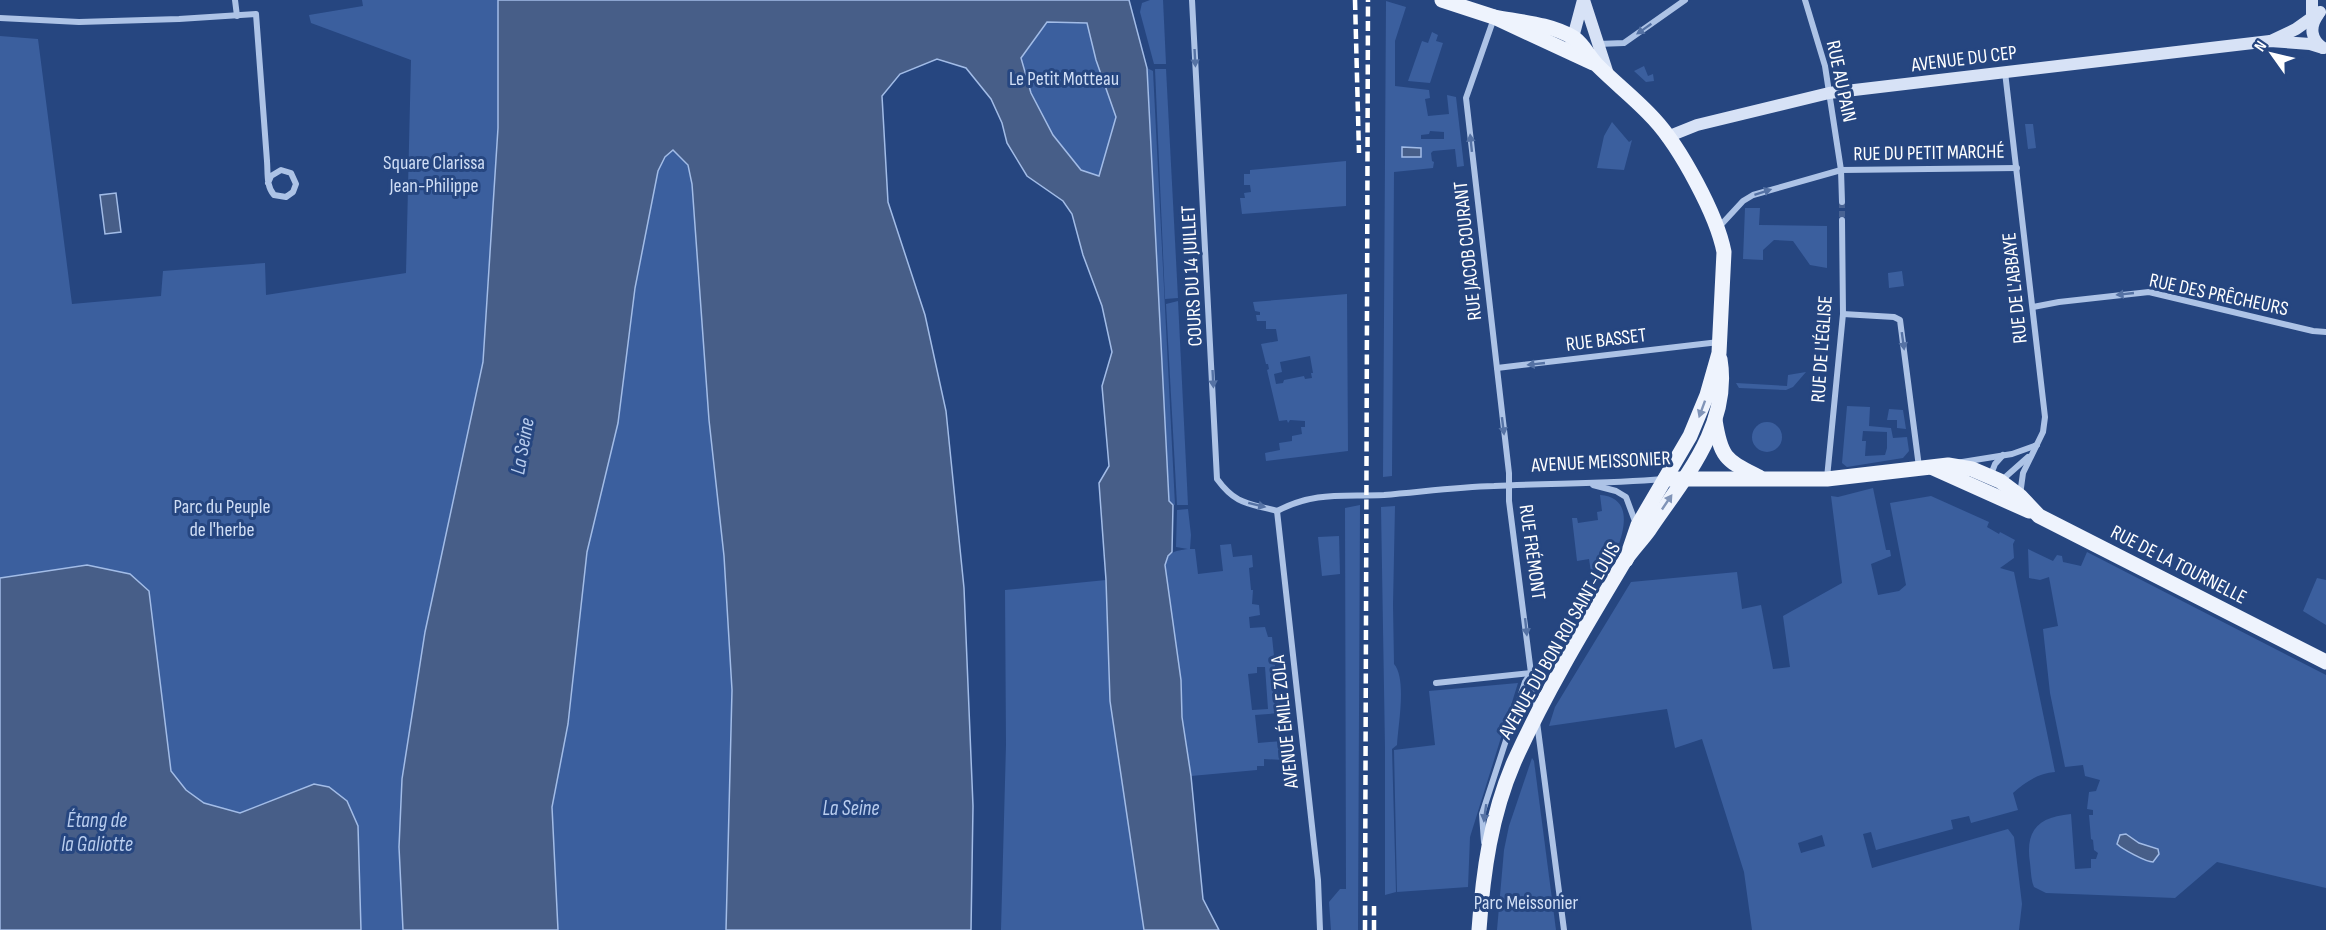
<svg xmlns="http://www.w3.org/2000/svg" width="2326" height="930" font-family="'Sofia Sans Condensed',sans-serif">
	<rect width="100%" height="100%" fill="#264680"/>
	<g fill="#3b5f9e" fill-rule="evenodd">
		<polygon points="362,0 499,0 498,128 483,362 425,632 402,779 399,847 403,930 0,930 0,36 38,39 72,304 161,296 163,271 265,263 266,295 406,273 411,60 311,23 309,15 363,6"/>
		<polygon points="1150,0 1163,0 1166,64 1154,64 1140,12 1142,3"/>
		<path d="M1386,1l20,6 -11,34v45l34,4 1,8 -5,1 3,17 21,-2 -2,-19 9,2 8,69 -7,1 -2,-18 -22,2 -2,2 1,8 2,1 -1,6 -39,4 -2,304 -9,1zM1430,131l14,1v7h-23v-4l8,-1z"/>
		<polygon points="1047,22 1087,23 1096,60 1116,117 1099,177 1081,170 1053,135 1031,93 1021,58"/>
		<polygon points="1432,32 1438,35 1436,41 1443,43 1430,83 1408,81 1422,41 1428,43"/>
		<polygon points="1644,66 1648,76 1653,74 1654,81 1646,82 1634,71"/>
		<polygon points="1147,68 1153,71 1175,505 1169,502"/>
		<polygon points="1155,69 1166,69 1178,298 1165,299"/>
		<polygon points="1612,122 1629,142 1632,140 1624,170 1597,168 1604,136"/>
		<polygon points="2025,124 2033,124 2036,148 2028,149"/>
		<polygon points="673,150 688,165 692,184 709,420 724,556 732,690 726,930 558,930 552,807 568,724 587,552 618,423 635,288 658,171 666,157"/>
		<polygon points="1346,161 1346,206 1242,214 1240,198 1245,198 1244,193 1251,192 1250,185 1244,185 1244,174 1250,174 1250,170"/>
		<polygon points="1745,208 1760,208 1759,225 1827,226 1827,268 1810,265 1793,241 1774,240 1763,250 1763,260 1743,259"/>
		<polygon points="1902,271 1904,286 1889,288 1888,273"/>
		<path d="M1347,294l1,157 -82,10 -1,-8 15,-3 -1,-7 13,-2v-5l10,-2 -1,-7h4v-6l-15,-1 -2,3 -1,-3 -8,1 -12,-51 2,-1 -1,-5h-2l-5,-20 17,-3 -2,-12h-10v-8h-9l-1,-6h4v-3l-5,-1 -2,-9zM1310,356l3,17h-2l1,5 -7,1 -1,-3 -20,4 -1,3 -7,1 -2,-10 8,-2 -2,-10z"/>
		<polygon points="1178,301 1188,505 1177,505 1166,304"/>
		<polygon points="1806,372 1793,387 1786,390 1739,388 1736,383 1787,386 1788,375"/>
		<path d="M1847,406l23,1 -1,19 22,2 2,10 14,-1 2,14 -6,7 -56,9 -5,-4zM1863,431l24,1v16l-2,7 -20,1 1,-15h-4z"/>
		<polygon points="1889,409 1903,410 1906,429 1897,428 1897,420 1887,420"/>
		<circle cx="1767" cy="437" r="15"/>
		<path d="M1873,488l13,62h4l1,6 -20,8 7,31 21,-4 7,-6 -16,-82 41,-7 58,26 -2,5 12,7 1,-2 15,8 -2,4 1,14 -14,10 14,4 41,200c-16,1 -30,10 -42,21l5,17 -47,13 -2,-7 -18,4 2,9 -77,21 -5,-18 -8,2 9,34 136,-39 6,8 8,67 -3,26h-267l-8,-58 -42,-133 -27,9 -8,-39 -118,17 6,-19 76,-125 106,-10 5,37 19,-4 12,64 17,-2 -7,-51 59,-33 -11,-87 7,1zM1822,835l3,11 -24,7 -3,-10z"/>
		<path d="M1600,495c42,3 18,55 7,76l-16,1 -2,-13 -12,2 -5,-43h5l1,5 20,-3 -1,-8 5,-1z"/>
		<polygon points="1360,505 1358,930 1331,930 1329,902 1340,889 1346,889 1345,508"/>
		<path d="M1395,506l-2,99 1,59c13,15 4,61 3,81l-5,4 4,143 -11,3v-147l-4,-241z"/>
		<path d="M1188,509l3,26 -1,14h5l3,25 25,-3 -3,-26 11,-1 2,13 19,-2 1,12 -4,1 2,22h2l-1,14 7,1 1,10 -11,2 1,11 15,-1 3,10h4l8,76 -25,2 3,28 24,-2 2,19 -20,-1v7h-7v4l-66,6 -9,-59 -1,-37 -16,-115c4,-14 10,-14 23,-16l-12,-2 1,-37zM1257,667h8l3,42 -16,1 -4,-36 9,-1z"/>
		<polygon points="1339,536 1340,574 1322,576 1318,537"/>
		<path d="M2028,549l25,12 4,-6 5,1 1,6 18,4 6,-14 239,123v213l-109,-26 -42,36 -129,-5 -12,-6c-3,-7 -3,-16 -4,-24 -5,-33 8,-46 41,-49l4,55 16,-1v-9h5l2,-6 -4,-3 -1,-10 -2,-1 -2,-24h4v-5l-6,-1 2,-17 7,-1 4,-11 -15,-4 -2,-11 -18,2 -15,-74 -7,-64 15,-3 -9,-49 -9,3 -11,-2z"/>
		<polygon points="2317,578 2326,580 2326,625 2303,611"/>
		<polygon points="1106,580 1110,701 1144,930 1001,930 1006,745 1005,590"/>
		<polygon points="1518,683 1470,837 1468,887 1397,892 1394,750 1435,745 1429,691"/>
		<polygon points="1532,758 1534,761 1556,930 1497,930 1504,850 1509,826"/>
	</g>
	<g fill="#475e88" stroke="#a2bce7" stroke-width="1.5" fill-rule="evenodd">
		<path d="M498,0h631l18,68 22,433 4,4 -1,47 -4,4 -3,9 16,115 1,37 9,59 12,123 16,31h-75l-34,-229 -4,-121 -7,-97 10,-17 -7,-80 10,-34 -10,-46 -19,-51 -11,-41 -9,-13 -36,-25 -20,-33 -5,-20 -11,-24 -25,-31 -29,-9 -37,15 -18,22 6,106 37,113 21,96 18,177 9,218 -2,124h-245l6,-240 -8,-134 -15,-136 -17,-236 -4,-19 -15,-15 -8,7 -7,14 -23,117 -17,135 -31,129 -19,172 -16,83 6,123h-155l-4,-83 3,-68 23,-147 58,-270 15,-234zM1047,22l40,1 9,37 20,57 -17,59 -18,-6 -28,-35 -22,-42 -10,-35z"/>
		<polygon points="1402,147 1421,148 1421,157 1402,157"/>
		<polygon points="116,193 121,232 105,234 100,195"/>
		<polygon points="87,565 130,574 149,591 171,771 186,790 204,803 240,813 314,784 329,787 347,801 358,826 361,930 0,930 0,578"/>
		<path d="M2126,834l13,9 19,6 1,5 -6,8c-7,0 -31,-13 -36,-18l3,-9z"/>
	</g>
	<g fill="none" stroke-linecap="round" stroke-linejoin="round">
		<polyline stroke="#476293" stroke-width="6" stroke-dasharray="6 3" stroke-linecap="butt" points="1842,202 1842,220"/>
		<g stroke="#adc3e6" stroke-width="6">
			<polyline points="235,0 237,16"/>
			<path d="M1192,0l25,479c19,26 31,24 60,32"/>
			<polyline points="1805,0 1825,66 1841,170 1842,202"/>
			<path d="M0,18l79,4 100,-3 77,-5 11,147c1,12 -1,25 7,34l12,2 7,-5 3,-8 -5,-11 -10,-3 -10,6 -3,7"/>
			<polyline points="1598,44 1624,43 1685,0"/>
			<polyline points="2005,72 2045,417 2043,432 2023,473 2020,495"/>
			<polyline points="1719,227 1743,201 1753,195 1841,170 2017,168"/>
			<polyline points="2033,307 2059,302 2149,292 2313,331 2326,332"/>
			<polyline points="1843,314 1894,317 1900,320 1919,467"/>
			<polyline points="1497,368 1719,342"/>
			<polyline points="1956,463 2012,454 2037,445"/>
			<polyline points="1990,477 1995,464 2003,455"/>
			<polyline points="1827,478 1843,314 1842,220"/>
			<polyline points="2002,480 2028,457"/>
			<polyline points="1593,485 1616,491 1626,497 1636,524"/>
			<polyline points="1277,511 1318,880 1320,930"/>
			<path d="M1277,511c39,-20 66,-14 107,-16 37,-3 73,-8 110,-9 56,-3 113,-2 169,-7"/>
			<polyline points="1436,683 1531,673 1536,709"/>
			<polyline points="1537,722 1564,930"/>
			<polyline points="1484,842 1482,814 1525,682 1531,673 1509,501 1509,473 1466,98 1494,18"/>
		</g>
		<g stroke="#d7e2f6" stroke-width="12">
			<polyline points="1584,0 1608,74"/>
			<path d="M2318,15c-9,12 -7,25 5,33"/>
			<polyline points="2312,23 2312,0"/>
			<polyline points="2271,41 2296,29 2320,12"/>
			<polyline points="1571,45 1583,0"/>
			<polyline points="1667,137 1697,125 1829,93 2270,41 2310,44 2323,48"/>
		</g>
		<g stroke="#eef3fd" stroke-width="15">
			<polyline points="1442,0 1494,17 1593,63"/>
			<path d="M1494,17c27,5 57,7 80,21 10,7 15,19 24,28 18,18 39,34 56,53 26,28 63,96 70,133l-5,101 -12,42 -17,41 -52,89 -12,35"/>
			<path d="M1715,420c6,39 11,40 44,57"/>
			<polyline points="1933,468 2029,511"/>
			<polyline points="1665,479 1827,479 1948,465 1972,469 2000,481 2020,496 2039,516 2326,662"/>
			<path d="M1479,930c4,-58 12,-115 35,-168 31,-69 71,-135 110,-200 7,-11 17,-21 25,-32 35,-52 82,-104 71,-171"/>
		</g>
		<g stroke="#fff" stroke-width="4.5" stroke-dasharray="10 4.5" stroke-linecap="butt">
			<polyline points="1355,0 1359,153"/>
			<polyline points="1365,930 1368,0"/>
			<polyline points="1374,930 1374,906"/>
		</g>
	</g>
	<defs><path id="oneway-solid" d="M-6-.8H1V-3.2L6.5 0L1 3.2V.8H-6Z" transform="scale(1.5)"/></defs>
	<g fill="#5572a4">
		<use href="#oneway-solid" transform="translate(1644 29) rotate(145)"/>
		<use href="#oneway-solid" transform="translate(1195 58) rotate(87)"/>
		<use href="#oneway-solid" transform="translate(1471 143) rotate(-96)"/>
		<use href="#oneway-solid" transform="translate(1763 192) rotate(-18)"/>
		<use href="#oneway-solid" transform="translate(2125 294) rotate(174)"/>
		<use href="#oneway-solid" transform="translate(1903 341) rotate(82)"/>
		<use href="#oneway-solid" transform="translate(1536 364) rotate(174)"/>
		<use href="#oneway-solid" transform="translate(1213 379) rotate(87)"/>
		<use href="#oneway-solid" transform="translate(1503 426) rotate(83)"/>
		<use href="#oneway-solid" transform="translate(1257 505) rotate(14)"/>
		<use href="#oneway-solid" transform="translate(1526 627) rotate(84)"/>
		<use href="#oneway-solid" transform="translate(1485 813) rotate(98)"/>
	</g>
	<g fill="#8094b8">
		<use href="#oneway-solid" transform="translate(1702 409) rotate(110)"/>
		<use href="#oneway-solid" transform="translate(1667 502) rotate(-56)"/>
	</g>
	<g text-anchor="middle" stroke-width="6" stroke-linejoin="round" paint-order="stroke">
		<g font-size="20" fill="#fff" stroke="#264680">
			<text transform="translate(1964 58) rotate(-7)" y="7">AVENUE DU CEP</text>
			<text transform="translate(1842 81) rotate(78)" y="7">RUE AU PAIN</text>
			<text transform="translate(1929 152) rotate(-1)" y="7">RUE DU PETIT MARCHÉ</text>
			<text transform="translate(1467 251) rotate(-96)" y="7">RUE JACOB COURANT</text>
			<text transform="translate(1191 276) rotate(-93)" y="7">COURS DU 14 JUILLET</text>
			<text transform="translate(2014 288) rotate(-96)" y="7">RUE DE L'ABBAYE</text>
			<text transform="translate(2219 294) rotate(12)" y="7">RUE DES PRÊCHEURS</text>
			<text transform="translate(1606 339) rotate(-7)" y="7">RUE BASSET</text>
			<text transform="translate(1821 349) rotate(-86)" y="7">RUE DE L'ÉGLISE</text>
			<text transform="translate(1601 461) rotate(-3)" y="7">AVENUE MEISSONIER</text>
			<text transform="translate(1533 552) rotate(82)" y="7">RUE FRÉMONT</text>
			<text transform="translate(2179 564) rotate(27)" y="7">RUE DE LA TOURNELLE</text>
			<text transform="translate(1559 640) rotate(-60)" y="7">AVENUE DU BON ROI SAINT-LOUIS</text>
			<text transform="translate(1284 722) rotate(-96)" y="7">AVENUE ÉMILE ZOLA</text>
		</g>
		<g font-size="20" fill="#d0def5" stroke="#264680">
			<text x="1064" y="85">Le Petit Motteau</text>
			<text x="434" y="169">Square Clarissa<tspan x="434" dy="23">Jean-Philippe</tspan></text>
			<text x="222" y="513">Parc du Peuple<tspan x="222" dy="23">de l'herbe</tspan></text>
			<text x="1526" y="909">Parc Meissonier</text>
		</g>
		<g font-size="21" font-style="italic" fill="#b9cdee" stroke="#264680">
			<text transform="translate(522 446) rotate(-80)" y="7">La Seine</text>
			<text x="851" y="815">La Seine</text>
			<text x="97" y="827">Étang de<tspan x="97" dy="24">la Galiotte</tspan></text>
		</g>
	</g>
	<g transform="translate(2272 54) rotate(304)" stroke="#264680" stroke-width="4.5" paint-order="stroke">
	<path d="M0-4.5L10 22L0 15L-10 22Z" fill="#ffffff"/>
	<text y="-9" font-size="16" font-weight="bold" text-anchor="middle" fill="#ffffff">N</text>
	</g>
</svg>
